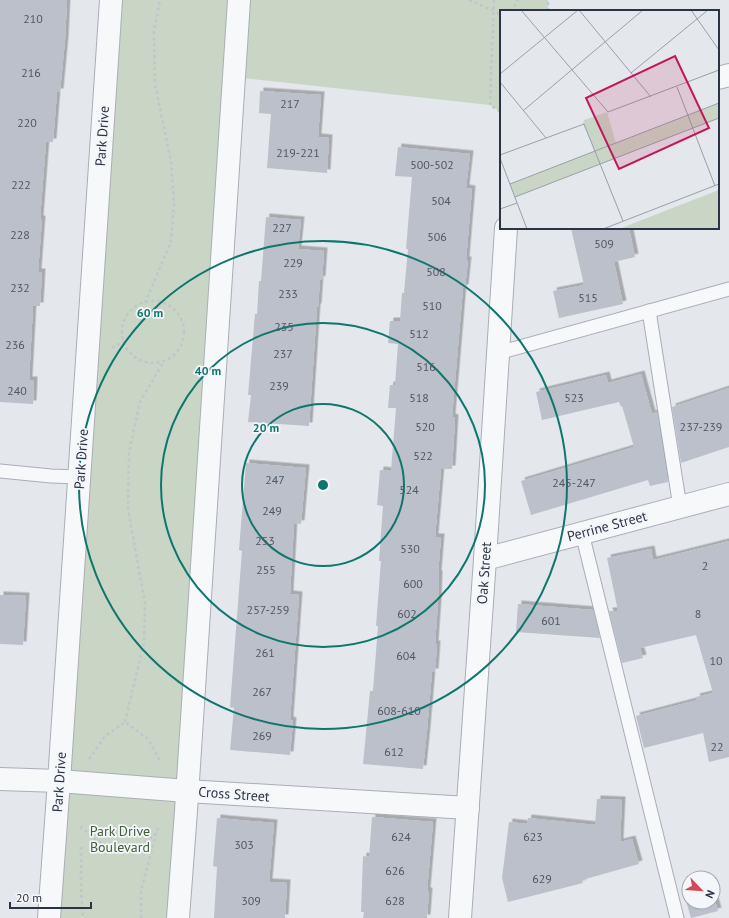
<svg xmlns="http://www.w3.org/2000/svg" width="729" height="918" font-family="'PT Sans',sans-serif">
	<defs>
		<filter id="shadow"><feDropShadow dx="3.5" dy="-3.5" stdDeviation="0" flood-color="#0004"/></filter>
	</defs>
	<rect width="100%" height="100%" fill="#e4e7ec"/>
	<polygon fill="#c9d6c5" points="111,0 548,0 548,11 501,11 501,112 490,105 234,77 178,918 49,918"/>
	<g fill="#bbc0ca" filter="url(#shadow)">
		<polygon points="0,0 67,0 65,40 60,92 57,92 53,142 46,142 40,219 42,219 38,272 42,272 40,306 33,306 29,380 34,380 33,404 0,402"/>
		<polygon points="260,91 321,95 318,137 329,138 327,173 267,168 271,114 259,113"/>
		<polygon points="398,147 470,154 466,188 472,189 466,260 468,260 465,288 463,288 452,417 455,418 452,469 441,469 435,537 441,537 438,574 439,574 438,602 435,644 437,644 435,672 432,672 427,730 423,769 363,764 370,691 373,691 378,626 376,626 381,561 379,561 383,506 377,505 380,470 391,471 396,408 388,408 390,385 395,385 398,344 388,343 390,321 400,321 402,293 404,293 408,249 406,249 412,177 395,176"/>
		<polygon points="266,217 301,220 298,249 324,251 322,280 320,279 318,307 317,307 309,426 248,422 251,395 248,395 255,314 257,314 259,281 261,281"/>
		<polygon points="571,228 629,228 635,257 614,262 623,304 559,318 553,291 584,285"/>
		<polygon points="641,374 652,414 657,412 668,482 650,486 648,480 531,515 521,481 634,447 622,406 621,407 619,402 542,420 536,392 606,375 608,383"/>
		<polygon points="729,388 729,447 681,463 672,407"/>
		<polygon points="246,463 306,468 301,524 294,523 290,594 299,595 290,720 293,721 290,755 230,750 234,708 230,707 242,551 239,550"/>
		<polygon points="729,541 729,757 709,762 703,733 644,748 636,716 697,700 696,697 713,693 696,635 640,648 643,658 622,663 609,611 618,611 607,558 651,549 653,560"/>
		<polygon points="0,595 26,596 23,645 0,644"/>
		<polygon points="518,604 593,610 600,638 516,632"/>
		<polygon points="597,799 622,800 620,842 632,839 639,864 582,880 583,883 508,902 502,878 509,822 527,824 528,818 595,825"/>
		<polygon points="372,817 433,822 427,891 429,891 427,918 363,918 364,912 361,912 363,856 369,857"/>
		<polygon points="217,818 274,823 269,882 287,883 285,918 214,918 217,867 213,866"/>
		<polygon points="689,893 689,902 713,902 713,894 718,911 691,918 684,894"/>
	</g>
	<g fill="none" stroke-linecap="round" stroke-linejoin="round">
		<g stroke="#a9aeb7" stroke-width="15">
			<g id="service">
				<polyline points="649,311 680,507"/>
				<polyline points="498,353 729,289"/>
				<polyline points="0,471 51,476 79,477"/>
				<polyline points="582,533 677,918"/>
			</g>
		</g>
		<g stroke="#a9aeb7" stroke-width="24">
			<g id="minor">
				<polyline points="718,78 729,75"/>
				<polyline points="485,559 729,494"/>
				<polyline points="0,779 59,781 187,791 468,808"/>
				<polyline points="49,918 59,781 111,0"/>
				<polyline points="178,918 186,811 239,0"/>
				<polyline points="460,918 485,559 506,228"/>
			</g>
		</g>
		<g stroke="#c2c5cb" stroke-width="2.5" stroke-dasharray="3 3" stroke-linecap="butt">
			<polyline points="469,0 494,11 501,15"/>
			<polyline points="494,0 490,105 501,112"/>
			<polyline points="510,11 516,4 518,0"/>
			<polyline points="548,11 548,0"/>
			<circle cx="153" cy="332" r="31"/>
			<polyline points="145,303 171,242 174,203 171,162 155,84 154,31 160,0"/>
			<polyline points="112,348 124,341"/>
			<polyline points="125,722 144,643 145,603 128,509 129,452 140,402 164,361"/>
			<polyline points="89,759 105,736 125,722 148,739 161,763"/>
			<polyline points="81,826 81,827 97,841 115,848 137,846 156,834 158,828"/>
			<polyline points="81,847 81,889 83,918"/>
			<polyline points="141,918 141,891 156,834"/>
		</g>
		<use href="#service" stroke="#f7f8fa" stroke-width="13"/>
		<use href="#minor" stroke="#f7f8fa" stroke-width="22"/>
	</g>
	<g fill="none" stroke="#0f766e" stroke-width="2">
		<circle cx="323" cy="485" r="81"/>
		<circle cx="323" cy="485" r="162"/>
		<circle cx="323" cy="485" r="244"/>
	</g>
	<g text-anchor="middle" stroke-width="3.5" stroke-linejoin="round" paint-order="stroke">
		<g font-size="12" fill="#4f5766">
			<text x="33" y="23">210</text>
			<text x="31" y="77">216</text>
			<text x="290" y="108">217</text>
			<text x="27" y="127">220</text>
			<text x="298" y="157">219-221</text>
			<text x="432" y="169">500-502</text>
			<text x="21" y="189">222</text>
			<text x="441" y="205">504</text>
			<text x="282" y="232">227</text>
			<text x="20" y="239">228</text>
			<text x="437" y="241">506</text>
			<text x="604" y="248">509</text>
			<text x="293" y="267">229</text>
			<text x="436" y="276">508</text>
			<text x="20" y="292">232</text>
			<text x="288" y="298">233</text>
			<text x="588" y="302">515</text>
			<text x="432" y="310">510</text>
			<text x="284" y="331">235</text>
			<text x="419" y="338">512</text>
			<text x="15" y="349">236</text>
			<text x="283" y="358">237</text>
			<text x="426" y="371">516</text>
			<text x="279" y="390">239</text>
			<text x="17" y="395">240</text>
			<text x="419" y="402">518</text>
			<text x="574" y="402">523</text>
			<text x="425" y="431">520</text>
			<text x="701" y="431">237-239</text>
			<text x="423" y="460">522</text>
			<text x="275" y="484">247</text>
			<text x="574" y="487">245-247</text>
			<text x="409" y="494">524</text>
			<text x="272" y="515">249</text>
			<text x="265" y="545">253</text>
			<text x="410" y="553">530</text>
			<text x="705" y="570">2</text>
			<text x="266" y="574">255</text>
			<text x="413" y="588">600</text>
			<text x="268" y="614">257-259</text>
			<text x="407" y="618">602</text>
			<text x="698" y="618">8</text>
			<text x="551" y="625">601</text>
			<text x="265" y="657">261</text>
			<text x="406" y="660">604</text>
			<text x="716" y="665">10</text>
			<text x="262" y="696">267</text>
			<text x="399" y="715">608-610</text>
			<text x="262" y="740">269</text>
			<text x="717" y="751">22</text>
			<text x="394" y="756">612</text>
			<text x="401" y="841">624</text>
			<text x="533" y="841">623</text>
			<text x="244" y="849">303</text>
			<text x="395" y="875">626</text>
			<text x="542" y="883">629</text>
			<text x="251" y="905">309</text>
			<text x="395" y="905">628</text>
		</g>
		<g font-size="14" fill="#2b3445" stroke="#f4f6f9">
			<text transform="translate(102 136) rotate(-86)" y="5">Park Drive</text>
			<text transform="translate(81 459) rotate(-86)" y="5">Park Drive</text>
			<text transform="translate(607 526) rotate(-15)" y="5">Perrine Street</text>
			<text transform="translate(484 573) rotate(-86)" y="5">Oak Street</text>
			<text transform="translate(59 782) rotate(-86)" y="5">Park Drive</text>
			<text transform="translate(234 794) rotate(4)" y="5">Cross Street</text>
		</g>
		<g font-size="14" fill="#3f6138" stroke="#f4f6f9">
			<text x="120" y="836">Park Drive<tspan x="120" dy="16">Boulevard</tspan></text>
		</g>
	</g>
	<g transform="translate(500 10)">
		<rect width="219" height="219" fill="#e4e7ec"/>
		<path d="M219,180v39h-100l74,-29z" fill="#c9d6c5"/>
		<path d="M219,93v15l-204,79 -5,-13 85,-33 -12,-27 1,-4 23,-8 9,31z" fill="#c9d6c5"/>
		<path fill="none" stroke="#9a9fa9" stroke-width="1" d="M21,0l87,102 111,-42M79,0l72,87M191,0l28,40M131,63l77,-63M0,64l78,-64M0,72l46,56M177,77l38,99M24,100l119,-100M0,145l84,-31 39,97M0,148l27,71M10,174l209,-81M15,187l204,-79M0,199l17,-6M103,219l116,-45"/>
		<path fill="#c2185b" fill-opacity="0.15" stroke="#c2185b" stroke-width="2" d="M175,46l34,72 -90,41 -33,-71z"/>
		<rect width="219" height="219" fill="none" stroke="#2b3445" stroke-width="2"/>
	</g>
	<circle cx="323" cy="485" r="6" fill="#0f766e" stroke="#f4f6f9" stroke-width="2"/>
	<g font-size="12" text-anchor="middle" font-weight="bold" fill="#0f766e" stroke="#f4f6f9" stroke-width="3.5" stroke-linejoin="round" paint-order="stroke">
		<text x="150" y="317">60 m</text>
		<text x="208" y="375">40 m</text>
		<text x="266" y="432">20 m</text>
	</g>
	<g transform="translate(701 890) rotate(115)"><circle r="19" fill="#f4f6f9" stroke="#a4a8b1"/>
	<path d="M0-3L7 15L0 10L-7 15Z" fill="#d1495b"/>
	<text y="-6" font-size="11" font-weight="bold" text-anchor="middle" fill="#2b3445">N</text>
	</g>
	<path d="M10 902v6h81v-6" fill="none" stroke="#2b3445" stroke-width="2"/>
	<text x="16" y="902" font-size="12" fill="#2b3445" stroke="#f4f6f9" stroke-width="3" paint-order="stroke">20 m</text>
</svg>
